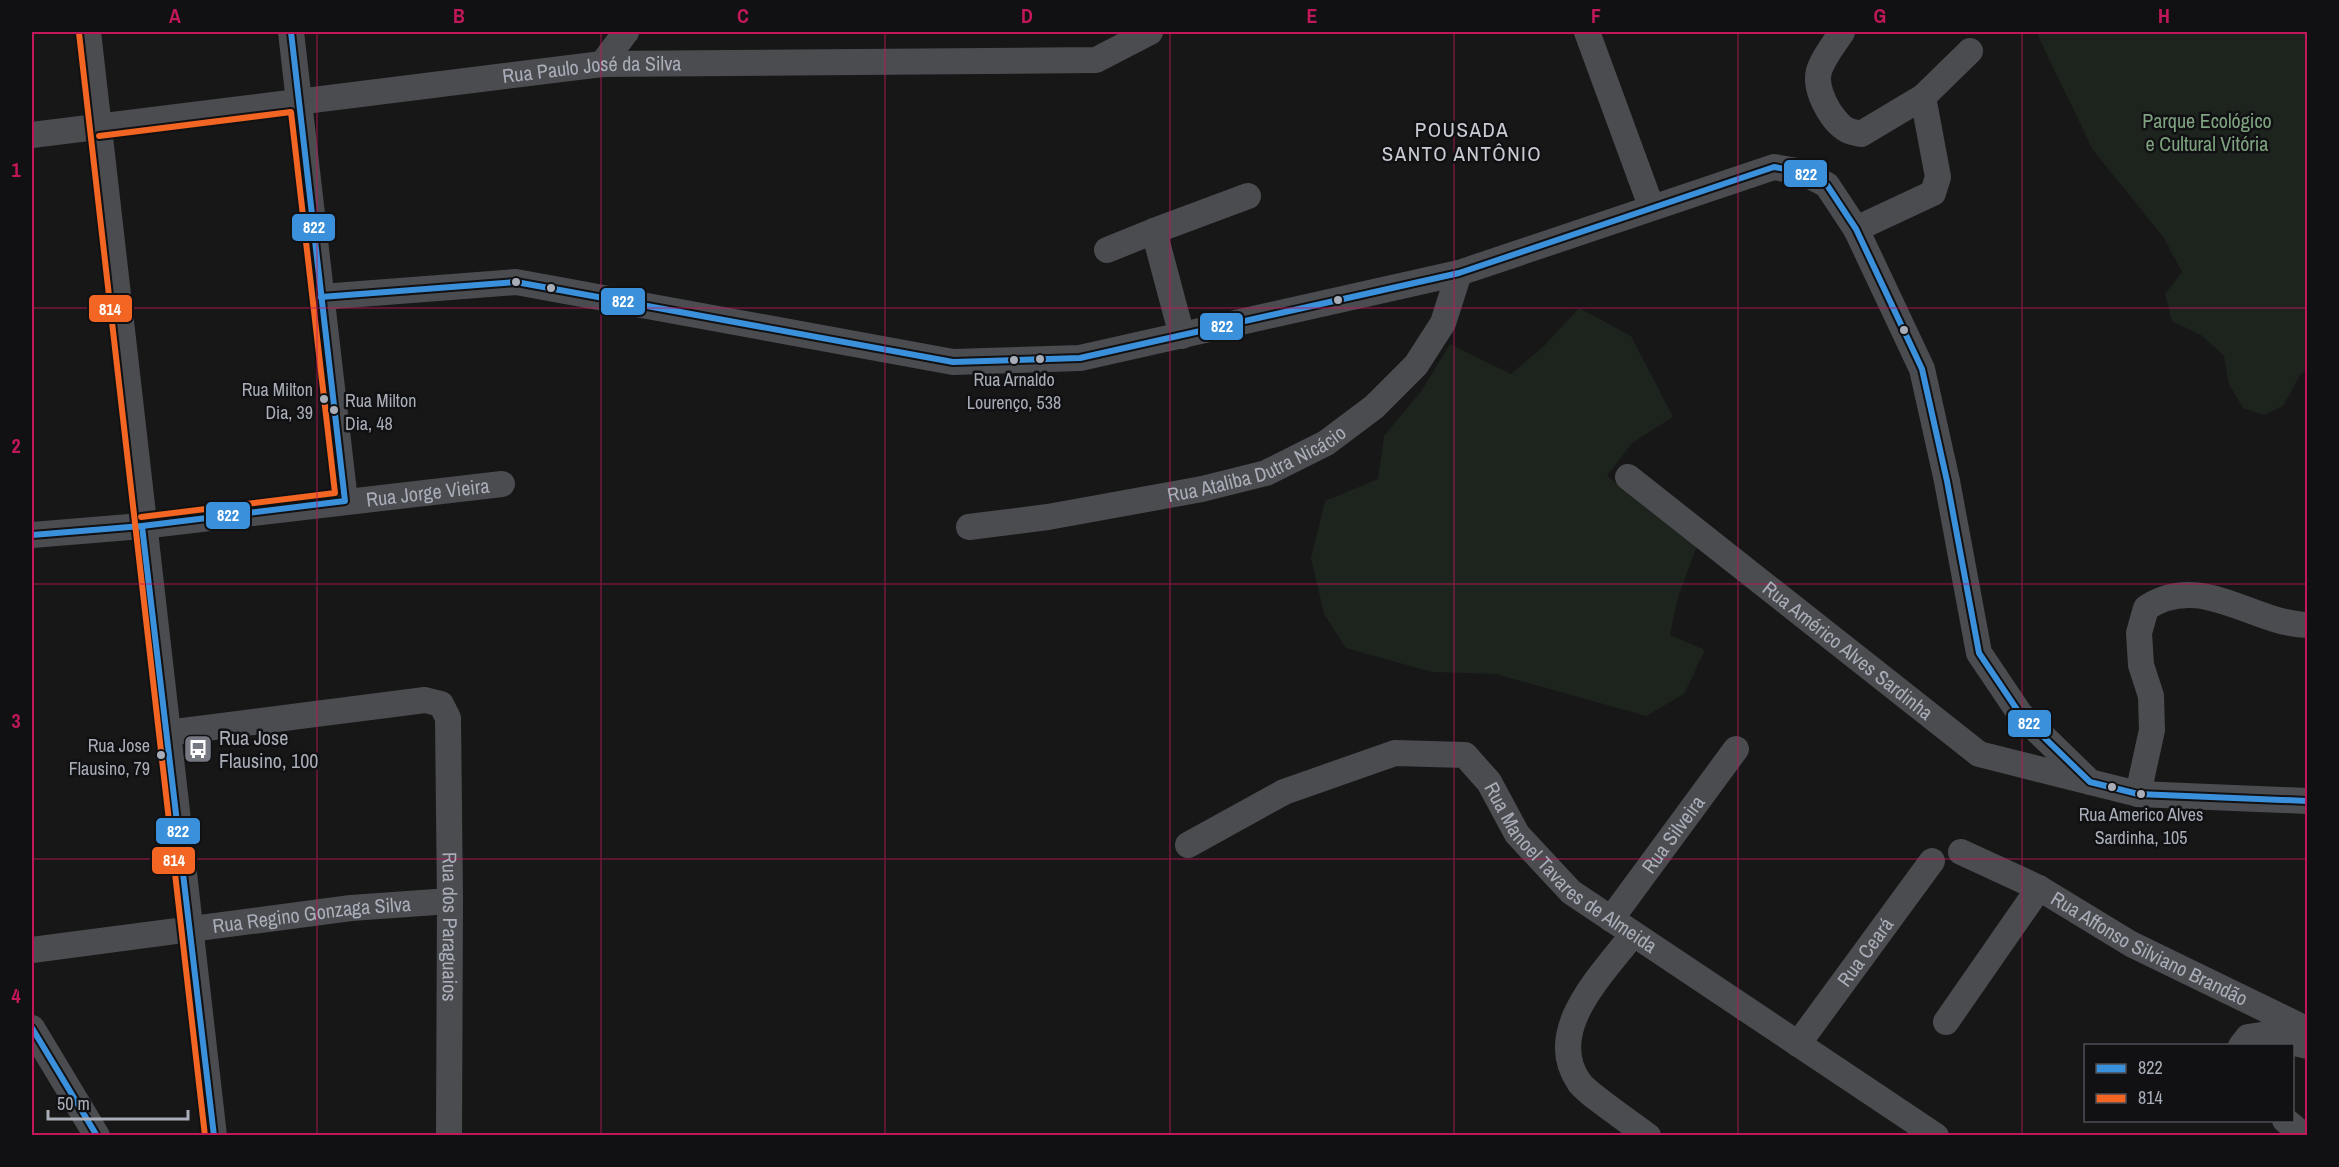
<svg xmlns="http://www.w3.org/2000/svg" width="2339" height="1167" font-family="'Archivo Narrow',sans-serif">
	<rect width="100%" height="100%" fill="#171717"/>
	<g fill="#1d241e">
		<polygon points="2036,32 2307,32 2307,369 2300,375 2283,406 2264,415 2243,408 2229,384 2224,356 2201,335 2172,321 2165,294 2182,272 2164,238 2093,150"/>
		<polygon points="1579,308 1631,336 1673,417 1632,443 1607,476 1697,546 1678,597 1670,635 1705,650 1684,694 1646,716 1496,674 1432,672 1346,648 1324,614 1311,558 1325,501 1378,479 1384,436 1422,390 1450,344 1511,374 1543,347"/>
	</g>
	<g fill="none" stroke-linecap="round" stroke-linejoin="round">
		<g stroke="#4b4c50" stroke-width="26">
			<polyline points="88,32 214,1136"/>
			<polyline points="291,32 345,501"/>
			<polyline points="1587,32 1651,206"/>
			<path d="M1842,32c-7,11 -17,23 -22,36 -8,19 11,53 27,62 4,2 10,3 14,4l62,-37 47,-46"/>
			<polyline points="602,64 626,32"/>
			<path id="s1" d="M32,135l570,-71 494,-4 54,-28"/>
			<polyline points="1856,229 1933,193 1938,177 1923,97"/>
			<polyline points="1107,250 1154,231"/>
			<polyline points="321,297 516,282 953,362 1080,358 1459,273 1774,167 1802,172 1827,185 1856,229 1922,369 1947,481 1979,653 2020,714 2090,782 2138,794 2308,801"/>
			<polyline points="1182,336 1154,231 1248,196"/>
			<path id="s2" d="M1628,477l351,277 111,28"/>
			<path id="s3" d="M969,527l79,-10 154,-28 64,-16 60,-30 48,-36 42,-42 27,-42 16,-50"/>
			<path id="s4" d="M32,535l110,-9 360,-42"/>
			<path id="s5" d="M167,733l258,-33 16,4 7,14 2,183 -1,235"/>
			<path d="M2138,794l14,-64 -1,-34 -10,-31 -2,-32 7,-25c55,-37 106,16 162,17"/>
			<path id="s6" d="M1188,845l96,-53 111,-39 70,2 24,27 28,52 54,58 365,244"/>
			<path id="s7" d="M1961,852l78,36 92,56 177,86"/>
			<path id="s8" d="M1611,919l125,-170"/>
			<path d="M1633,934c-29,39 -90,96 -54,148 8,12 55,43 69,54"/>
			<path id="s9" d="M32,950l319,-42 99,-7"/>
			<polyline points="1946,1022 2039,888"/>
			<polyline points="32,1028 97,1136"/>
			<path id="s10" d="M1798,1044l134,-183"/>
			<polyline points="2241,1046 2248,1037 2261,1035 2308,1046"/>
			<polyline points="2285,1120 2304,1136"/>
		</g>
		<g stroke="#111113" stroke-width="10">
			<g id="bus-1">
				<polyline points="321,297 516,282 953,362 1080,358 1459,273 1774,167 1802,172 1827,185 1856,229 1922,369 1947,481 1979,653 2020,714 2090,782 2138,794 2308,801"/>
				<polyline points="142,526 214,1136"/>
				<polyline points="32,535 142,526 345,501 291,32"/>
				<polyline points="32,1028 97,1136"/>
			</g>
		</g>
		<g stroke="#111113" stroke-width="10">
			<g id="bus-2">
				<polyline points="79,33 205,1136"/>
				<polyline points="99,136 291,112 335,493 141,517"/>
			</g>
		</g>
		<use href="#bus-1" stroke="#3a90db" stroke-width="6"/>
		<use href="#bus-2" stroke="#f26522" stroke-width="6"/>
	</g>
	<path fill="none" stroke="#c2185b" stroke-width="1.5" stroke-opacity="0.55" d="M317,32v1104M601,32v1104M885,32v1104M1170,32v1104M1454,32v1104M1738,32v1104M2022,32v1104M32,308h2276M32,584h2276M32,859h2276"/>
	<defs>
		<g id="bus-square" transform="scale(1.5)"><rect x="-9" y="-9" width="18" height="18" rx="4" fill="#757880" stroke="#111113"/><path d="M-5-6H5V4H4V6H2V4H-2V6H-4V4H-5ZM-3.5-4V0h7V-4ZM-3.5 1.2v1.5H-2V1.2ZM2 1.2v1.5H3.5V1.2Z" fill="#fff"/></g>
	</defs>
	<g fill-rule="evenodd">
		<use href="#bus-square" x="198" y="749"/>
	</g>
	<g fill="#a8adb8" stroke="#111113" stroke-width="2">
		<circle cx="516" cy="282" r="5"/>
		<circle cx="551" cy="288" r="5"/>
		<circle cx="1338" cy="300" r="5"/>
		<circle cx="1904" cy="330" r="5"/>
		<circle cx="1040" cy="359" r="5"/>
		<circle cx="1014" cy="360" r="5"/>
		<circle cx="324" cy="399" r="5"/>
		<circle cx="334" cy="410" r="5"/>
		<circle cx="161" cy="755" r="5"/>
		<circle cx="2112" cy="787" r="5"/>
		<circle cx="2141" cy="794" r="5"/>
	</g>
	<g text-anchor="middle" stroke-width="5" stroke-linejoin="round" paint-order="stroke">
		<g font-size="18" fill="#a8adb8" stroke="#111113">
			<text x="1014" y="386">Rua Arnaldo<tspan x="1014" dy="23">Lourenço, 538</tspan></text>
			<text x="313" y="396" text-anchor="end">Rua Milton<tspan x="313" dy="23">Dia, 39</tspan></text>
			<text x="345" y="407" text-anchor="start">Rua Milton<tspan x="345" dy="23">Dia, 48</tspan></text>
			<text x="150" y="752" text-anchor="end">Rua Jose<tspan x="150" dy="23">Flausino, 79</tspan></text>
			<text x="2141" y="821">Rua Americo Alves<tspan x="2141" dy="23">Sardinha, 105</tspan></text>
		</g>
		<g font-size="20" fill="#a8adb8" stroke="#111113">
			<text dy="7" stroke="none"><textPath href="#s1" startOffset="564">Rua Paulo José da Silva</textPath></text>
			<text dy="7" stroke="none"><textPath href="#s3" startOffset="296">Rua Ataliba Dutra Nicácio</textPath></text>
			<text dy="7" stroke="none"><textPath href="#s4" startOffset="398">Rua Jorge Vieira</textPath></text>
			<text dy="7" stroke="none"><textPath href="#s2" startOffset="280">Rua Américo Alves Sardinha</textPath></text>
			<text dy="7" stroke="none"><textPath href="#s8" startOffset="105">Rua Silveira</textPath></text>
			<text dy="7" stroke="none"><textPath href="#s6" startOffset="454">Rua Manoel Tavares de Almeida</textPath></text>
			<text dy="7" stroke="none"><textPath href="#s9" startOffset="282">Rua Regino Gonzaga Silva</textPath></text>
			<text dy="7" stroke="none"><textPath href="#s5" startOffset="501">Rua dos Paraguaios</textPath></text>
			<text dy="7" stroke="none"><textPath href="#s7" startOffset="212">Rua Affonso Silviano Brandão</textPath></text>
			<text dy="7" stroke="none"><textPath href="#s10" startOffset="114">Rua Ceará</textPath></text>
		</g>
		<g font-size="20" fill="#7fa381" stroke="#111113">
			<text x="2207" y="128">Parque Ecológico<tspan x="2207" dy="23">e Cultural Vitória</tspan></text>
		</g>
		<g font-size="20" fill="#a8adb8" stroke="#111113" text-anchor="start">
			<text x="219" y="745">Rua Jose<tspan x="219" dy="23">Flausino, 100</tspan></text>
		</g>
		<g font-size="21" letter-spacing="1.5" fill="#c9ccd4" stroke="#111113">
			<text x="1462" y="137">POUSADA<tspan x="1462" dy="24">SANTO ANTÔNIO</tspan></text>
		</g>
	</g>
	<g stroke="#111113" stroke-width="2">
		<rect x="1783" y="159" width="45" height="29" rx="6" fill="#3a90db"/>
		<rect x="291" y="213" width="45" height="29" rx="6" fill="#3a90db"/>
		<rect x="600" y="287" width="46" height="29" rx="6" fill="#3a90db"/>
		<rect x="88" y="294" width="45" height="29" rx="6" fill="#f26522"/>
		<rect x="1199" y="312" width="45" height="29" rx="6" fill="#3a90db"/>
		<rect x="205" y="501" width="46" height="29" rx="6" fill="#3a90db"/>
		<rect x="2007" y="709" width="45" height="29" rx="6" fill="#3a90db"/>
		<rect x="155" y="817" width="46" height="28" rx="6" fill="#3a90db"/>
		<rect x="151" y="846" width="45" height="29" rx="6" fill="#f26522"/>
	</g>
	<g font-size="16" text-anchor="middle" font-weight="bold" fill="#fff">
		<text x="1806" y="180">822</text>
		<text x="314" y="233">822</text>
		<text x="623" y="307">822</text>
		<text x="110" y="315">814</text>
		<text x="1222" y="332">822</text>
		<text x="228" y="521">822</text>
		<text x="2029" y="729">822</text>
		<text x="178" y="837">822</text>
		<text x="174" y="866">814</text>
	</g>
	<rect width="2339" height="1167" fill="none" stroke="#111113" stroke-width="66"/>
	<rect x="2084" y="1044" width="210" height="78" fill="#111113" stroke="#4d4f55" stroke-width="1.5"/>
	<rect x="2096" y="1064" width="30" height="9" fill="#3a90db" stroke="#4d4f55" stroke-width="1.5"/>
	<text x="2138" y="1074" font-size="18" fill="#a8adb8">822</text>
	<rect x="2096" y="1094" width="30" height="9" fill="#f26522" stroke="#4d4f55" stroke-width="1.5"/>
	<text x="2138" y="1104" font-size="18" fill="#a8adb8">814</text>
	<path d="M48 1110v9h140v-9" fill="none" stroke="#a8adb8" stroke-width="3"/>
	<text x="57" y="1110" font-size="18" fill="#a8adb8" stroke="#111113" stroke-width="4.5" paint-order="stroke">50 m</text>
	<rect x="33" y="33" width="2273" height="1101" fill="none" stroke="#c2185b" stroke-width="2"/>
	<g font-size="20" text-anchor="middle" font-weight="bold" fill="#c2185b">
		<text x="175" y="23">A</text>
		<text x="459" y="23">B</text>
		<text x="743" y="23">C</text>
		<text x="1027" y="23">D</text>
		<text x="1312" y="23">E</text>
		<text x="1596" y="23">F</text>
		<text x="1880" y="23">G</text>
		<text x="2164" y="23">H</text>
		<text x="16" y="177">1</text>
		<text x="16" y="453">2</text>
		<text x="16" y="728">3</text>
		<text x="16" y="1003">4</text>
	</g>
</svg>
